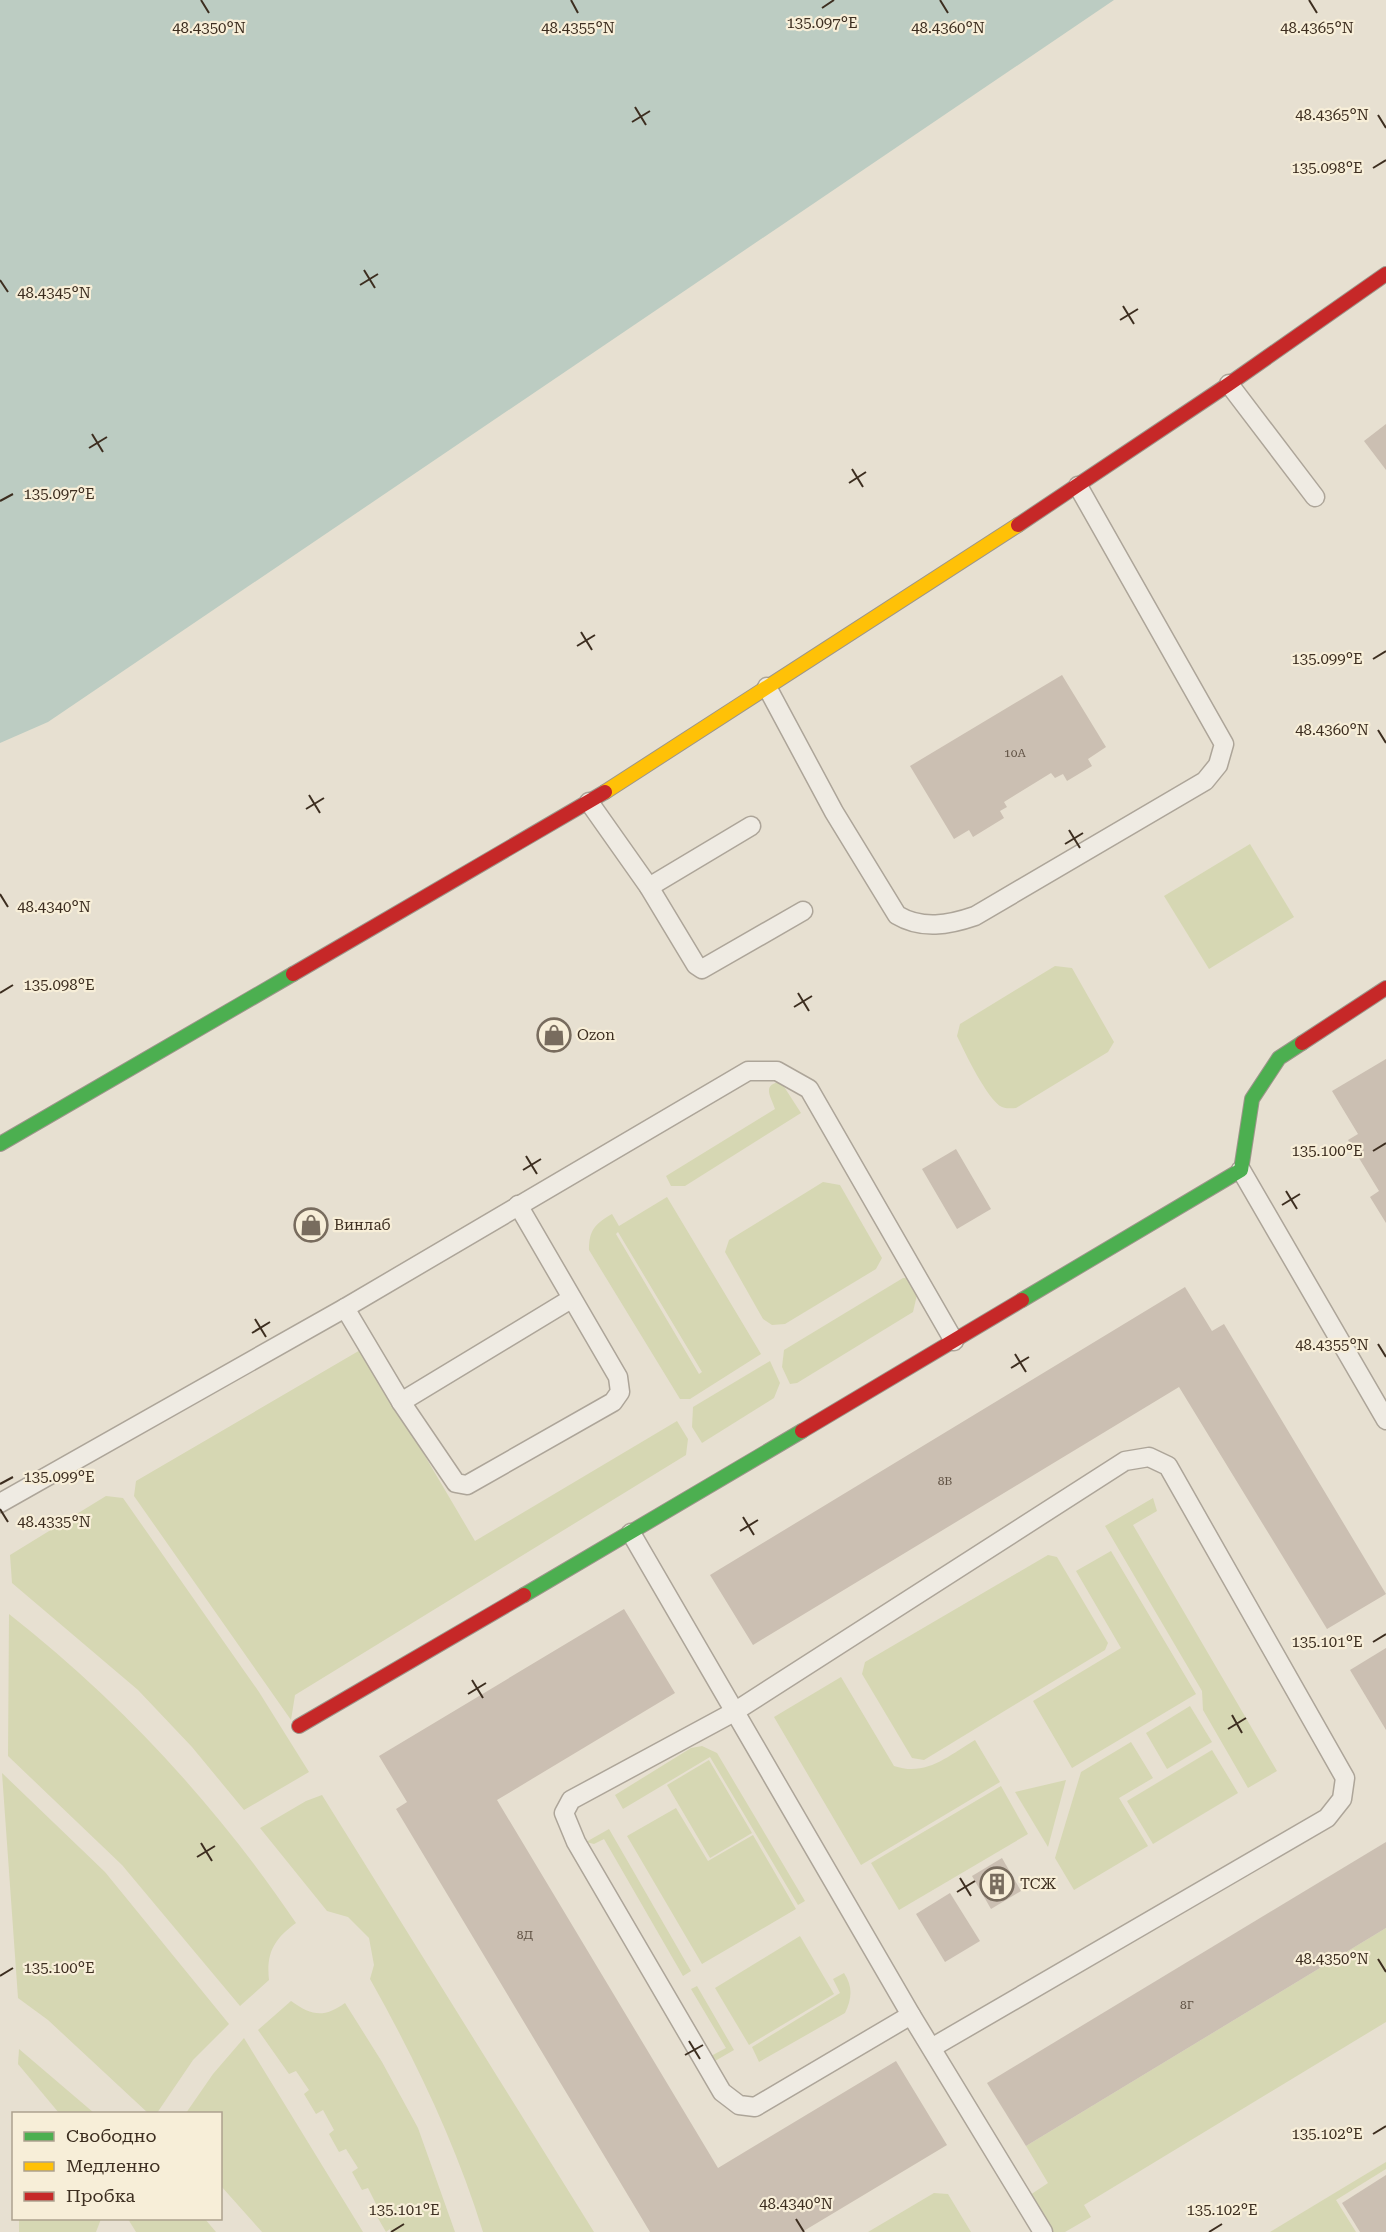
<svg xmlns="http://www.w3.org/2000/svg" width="1386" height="2232" font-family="'Roboto Serif',serif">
	<rect width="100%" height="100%" fill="#e7e0d1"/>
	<g fill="#d6d7b3" fill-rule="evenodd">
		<polygon points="1250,844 1294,917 1209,969 1164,896"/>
		<path d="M1055,966l17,2 42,74 -6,10 -92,56c-4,0 -10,1 -14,-1 -14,-6 -38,-56 -45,-71l3,-12z"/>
		<path d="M781,1082l20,31 -116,73h-14l-5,-10 109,-67c-4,-12 -14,-25 6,-27z"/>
		<polygon points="823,1182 840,1185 882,1258 876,1269 785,1324 772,1325 763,1319 725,1252 729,1240"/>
		<path d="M667,1197l94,157 -71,45h-10l-91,-149c0,-20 6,-26 23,-36l7,12zM618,1232l84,140 -3,2 -83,-140z"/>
		<polygon points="903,1278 911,1278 917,1295 913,1312 797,1383 790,1384 782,1367 784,1350"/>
		<polygon points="362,1349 475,1541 677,1421 688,1439 686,1455 295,1695 291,1720 134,1496 136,1481"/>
		<polygon points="770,1361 780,1383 774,1398 702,1443 692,1427 693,1407"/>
		<polygon points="106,1496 123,1498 259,1692 309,1772 244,1810 192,1747 138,1690 12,1583 10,1555"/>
		<polygon points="1153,1498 1157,1511 1133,1525 1277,1771 1248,1788 1203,1710 1202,1691 1105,1526"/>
		<polygon points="1111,1551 1196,1694 1072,1768 1033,1701 1121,1648 1076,1571"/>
		<polygon points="1048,1555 1057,1557 1108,1643 1105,1650 924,1760 912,1758 862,1674 865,1662"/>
		<path d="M9,1614c111,87 208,192 287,309 -22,16 -30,30 -27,57l-29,26 -118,-141 -114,-109z"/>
		<path d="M841,1677l53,89c32,11 54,-10 81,-26l25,42 -139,83 -87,-148z"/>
		<polygon points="1190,1706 1212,1742 1167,1769 1146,1733"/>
		<polygon points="1131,1742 1153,1778 1119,1798 1148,1846 1074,1890 1055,1858 1081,1772"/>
		<polygon points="702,1746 717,1753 805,1901 798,1905 710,1757 623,1809 615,1795 691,1748"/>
		<polygon points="1212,1750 1238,1793 1153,1844 1127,1801"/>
		<polygon points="709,1760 752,1833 710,1858 667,1785"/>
		<polygon points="2,1773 105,1872 229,2024 193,2060 157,2113 148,2113 48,2020 18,1998"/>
		<polygon points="1066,1780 1048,1847 1015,1792"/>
		<polygon points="1001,1786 1028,1834 899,1910 871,1863"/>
		<path d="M322,1795l272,437h-111c-27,-88 -68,-173 -113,-253l4,-14 -5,-27 -21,-21 -21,-6 -67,-83 46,-27z"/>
		<polygon points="676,1808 708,1861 753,1835 796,1909 702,1964 627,1836"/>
		<polygon points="609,1829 691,1971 683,1976 604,1839 594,1844 586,1842"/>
		<polygon points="1386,1928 1386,2022 1084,2205 1091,2217 1065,2232 1053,2232 1030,2195 1048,2183 1026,2146"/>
		<polygon points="800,1936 834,1994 749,2045 715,1988"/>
		<path d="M844,1973c9,14 8,25 1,40l-86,49 -7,-15 88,-54 -7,-14z"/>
		<polygon points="697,1986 734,2050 708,2065 711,2056 726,2048 691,1989"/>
		<path d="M291,2001c21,15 33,17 54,2l37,59 36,66 37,104h-64l-1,-3 -4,3 -11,-19 4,-3 -11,-22 -6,2 -10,-18 6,-4 -12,-19 -7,3 -10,-18 5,-4 -11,-20 -7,4 -12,-20 5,-4 -13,-19 -7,3 -31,-44z"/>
		<polygon points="244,2038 363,2232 262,2232 221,2186 220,2114 186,2113 213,2074"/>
		<polygon points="19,2049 94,2113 59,2113 18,2064"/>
		<polygon points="1386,2162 1386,2169 1336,2200 1356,2232 1270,2232"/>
		<polygon points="934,2193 948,2194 971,2232 868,2232"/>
		<polygon points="101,2219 96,2232 19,2232 19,2219"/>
		<polygon points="128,2219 205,2219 216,2232 136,2232"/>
	</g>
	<polygon fill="#bcccc2" points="0,0 1114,0 48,722 0,743"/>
	<g fill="#cbbfb2">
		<polygon points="1386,424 1386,470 1364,441"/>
		<polygon points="1062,675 1106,747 1088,759 1092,766 1067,781 1063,774 1055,778 1051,773 1004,802 1007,807 1000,811 1004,818 973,837 969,830 954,839 910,766"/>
		<polygon points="1386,1059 1386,1223 1370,1197 1379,1191 1348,1140 1358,1134 1332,1091"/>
		<polygon points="956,1149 991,1209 957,1229 922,1169"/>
		<polygon points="1185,1287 1212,1331 1224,1324 1386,1594 1327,1629 1179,1387 753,1645 710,1575"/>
		<polygon points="624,1609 675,1693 497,1800 718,2168 896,2061 947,2145 802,2232 650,2232 396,1809 407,1802 379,1756"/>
		<polygon points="1386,1648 1386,1730 1350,1670"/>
		<polygon points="1386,1842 1386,1928 1026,2146 987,2083"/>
		<polygon points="1002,1858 1021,1891 991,1909 972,1876"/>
		<polygon points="950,1893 980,1941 945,1962 916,1914"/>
		<polygon points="1386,2175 1386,2232 1360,2232 1342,2203"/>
	</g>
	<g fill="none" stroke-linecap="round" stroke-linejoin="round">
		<g stroke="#ada599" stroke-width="21">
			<g id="lane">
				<polyline points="1229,384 1315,497"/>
				<path d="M767,687l67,125 63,103c25,15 52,10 78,1l230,-135 13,-16 6,-21 -146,-258"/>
				<polyline points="589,802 649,887 696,965 702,969 803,911"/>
				<polyline points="649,887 751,826"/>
				<polyline points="1241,1170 1386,1420"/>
				<polyline points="345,1308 401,1402 456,1483 467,1485 613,1402 620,1392 618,1377 518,1205"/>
				<polyline points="401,1402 571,1299"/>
				<polyline points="0,1503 345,1308 748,1071 777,1071 809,1089 954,1341"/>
				<polyline points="631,1533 911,2015 1043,2232"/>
				<polyline points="911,2015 755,2107 739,2105 722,2092 576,1842 564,1813 571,1800 734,1712 1125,1461 1149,1457 1168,1466 1345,1778 1342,1799 1327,1818 933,2047"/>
			</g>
		</g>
		<g stroke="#9c958a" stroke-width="16">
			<g id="fast">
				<polyline points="0,1144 293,974"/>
				<polyline points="1022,1300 1241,1170 1252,1099 1279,1058 1302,1043"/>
				<polyline points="524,1595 802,1431"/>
			</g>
		</g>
		<g stroke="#9c958a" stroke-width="16">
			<polyline id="slow" points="605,792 1018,525"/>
		</g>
		<g stroke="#9c958a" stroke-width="16">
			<g id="jam">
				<polyline points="1018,525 1229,384 1386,274"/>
				<polyline points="293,974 605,792"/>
				<polyline points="1302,1043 1386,988"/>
				<polyline points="802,1431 1022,1300"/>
				<polyline points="299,1726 524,1595"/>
			</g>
		</g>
		<use href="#lane" stroke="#efebe3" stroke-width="18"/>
		<use href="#fast" stroke="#4caf50" stroke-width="14"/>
		<use href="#slow" stroke="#ffc107" stroke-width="14"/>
		<use href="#jam" stroke="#c62828" stroke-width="14"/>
	</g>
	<path fill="none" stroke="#3d2e20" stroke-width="2" d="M201,0l8,13M571,0l7,13M940,0l8,13M1309,0l8,13M822,8l12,-8M635,107l11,18M1378,115l8,13M632,122l18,-11M1373,168l13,-8M364,270l11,18M0,280l8,12M360,285l18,-11M1123,306l11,18M1120,320l18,-11M92,434l11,18M89,448l18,-11M852,469l11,18M849,483l17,-11M0,501l13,-7M581,632l11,18M577,646l18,-11M1373,659l13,-8M1378,730l8,13M309,795l11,18M306,809l18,-11M1069,830l11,18M1065,844l18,-11M0,894l8,13M0,993l13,-8M798,993l11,18M794,1007l18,-11M1373,1151l13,-8M526,1156l11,18M523,1170l18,-11M1286,1191l11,18M1282,1205l18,-11M255,1319l11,18M252,1333l18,-11M1378,1344l8,13M1015,1354l11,18M1011,1368l18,-11M0,1484l13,-7M0,1509l8,13M743,1517l11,18M740,1531l18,-11M1373,1642l13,-8M472,1680l11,18M468,1694l18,-11M1232,1715l10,18M1228,1729l18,-11M201,1843l11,18M197,1857l18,-11M960,1878l11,18M957,1892l18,-11M1378,1959l8,13M0,1976l13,-8M689,2041l11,18M685,2055l18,-10M1373,2134l13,-8M796,2219l8,13M391,2232l13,-8M1209,2232l13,-8"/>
	<defs>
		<g id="shop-ring" transform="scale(1.725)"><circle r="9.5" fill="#f7eed8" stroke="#786c5e" stroke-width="1.5"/><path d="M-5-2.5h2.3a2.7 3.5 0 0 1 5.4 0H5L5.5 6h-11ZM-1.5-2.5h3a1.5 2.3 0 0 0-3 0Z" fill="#786c5e"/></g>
		<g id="building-ring" transform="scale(1.725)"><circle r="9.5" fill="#f7eed8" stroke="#786c5e" stroke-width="1.5"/><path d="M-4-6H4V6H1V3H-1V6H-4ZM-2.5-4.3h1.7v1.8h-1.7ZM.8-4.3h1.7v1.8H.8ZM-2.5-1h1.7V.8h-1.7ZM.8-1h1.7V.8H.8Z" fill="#786c5e"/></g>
	</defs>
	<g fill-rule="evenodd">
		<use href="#shop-ring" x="554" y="1035"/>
		<use href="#shop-ring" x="311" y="1225"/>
		<use href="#building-ring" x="997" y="1884"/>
	</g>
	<g text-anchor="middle" stroke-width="4.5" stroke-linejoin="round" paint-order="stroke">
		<g font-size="12" fill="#605244">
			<text x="1015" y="757">10А</text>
			<text x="945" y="1485">8В</text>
			<text x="525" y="1939">8Д</text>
			<text x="1187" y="2009">8Г</text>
		</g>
		<g font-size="15" fill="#3d2e20" stroke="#f7eed8" text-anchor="start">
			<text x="577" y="1040">Ozon</text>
			<text x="334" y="1230">Винлаб</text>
			<text x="1020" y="1889">ТСЖ</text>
		</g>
	</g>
	<g font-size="15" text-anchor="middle" fill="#3d2e20" stroke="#f7eed8" stroke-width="4.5" stroke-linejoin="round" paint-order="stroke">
		<text x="822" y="28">135.097°E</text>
		<text x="1317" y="33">48.4365°N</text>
		<text x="209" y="33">48.4350°N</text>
		<text x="578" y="33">48.4355°N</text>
		<text x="948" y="33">48.4360°N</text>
		<text x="1332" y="120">48.4365°N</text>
		<text x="1327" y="173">135.098°E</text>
		<text x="54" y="298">48.4345°N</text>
		<text x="59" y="499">135.097°E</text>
		<text x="1327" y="664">135.099°E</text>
		<text x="1332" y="735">48.4360°N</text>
		<text x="54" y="912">48.4340°N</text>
		<text x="59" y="990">135.098°E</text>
		<text x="1327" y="1156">135.100°E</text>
		<text x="1332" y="1350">48.4355°N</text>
		<text x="59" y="1482">135.099°E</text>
		<text x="54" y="1527">48.4335°N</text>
		<text x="1327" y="1647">135.101°E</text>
		<text x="1332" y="1964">48.4350°N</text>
		<text x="59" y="1973">135.100°E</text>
		<text x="1327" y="2139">135.102°E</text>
		<text x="796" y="2209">48.4340°N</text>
		<text x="404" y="2215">135.101°E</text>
		<text x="1222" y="2215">135.102°E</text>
	</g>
	<rect x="12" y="2112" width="210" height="108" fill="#f7eed8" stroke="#ada18e" stroke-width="1.5"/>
	<rect x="24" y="2132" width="30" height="9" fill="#4caf50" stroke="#ada18e" stroke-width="1.5"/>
	<text x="66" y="2142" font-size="18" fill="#3d2e20">Свободно</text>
	<rect x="24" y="2162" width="30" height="9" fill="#ffc107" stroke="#ada18e" stroke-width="1.5"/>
	<text x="66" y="2172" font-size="18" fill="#3d2e20">Медленно</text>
	<rect x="24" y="2192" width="30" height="9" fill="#c62828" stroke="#ada18e" stroke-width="1.5"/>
	<text x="66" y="2202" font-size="18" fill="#3d2e20">Пробка</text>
</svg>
